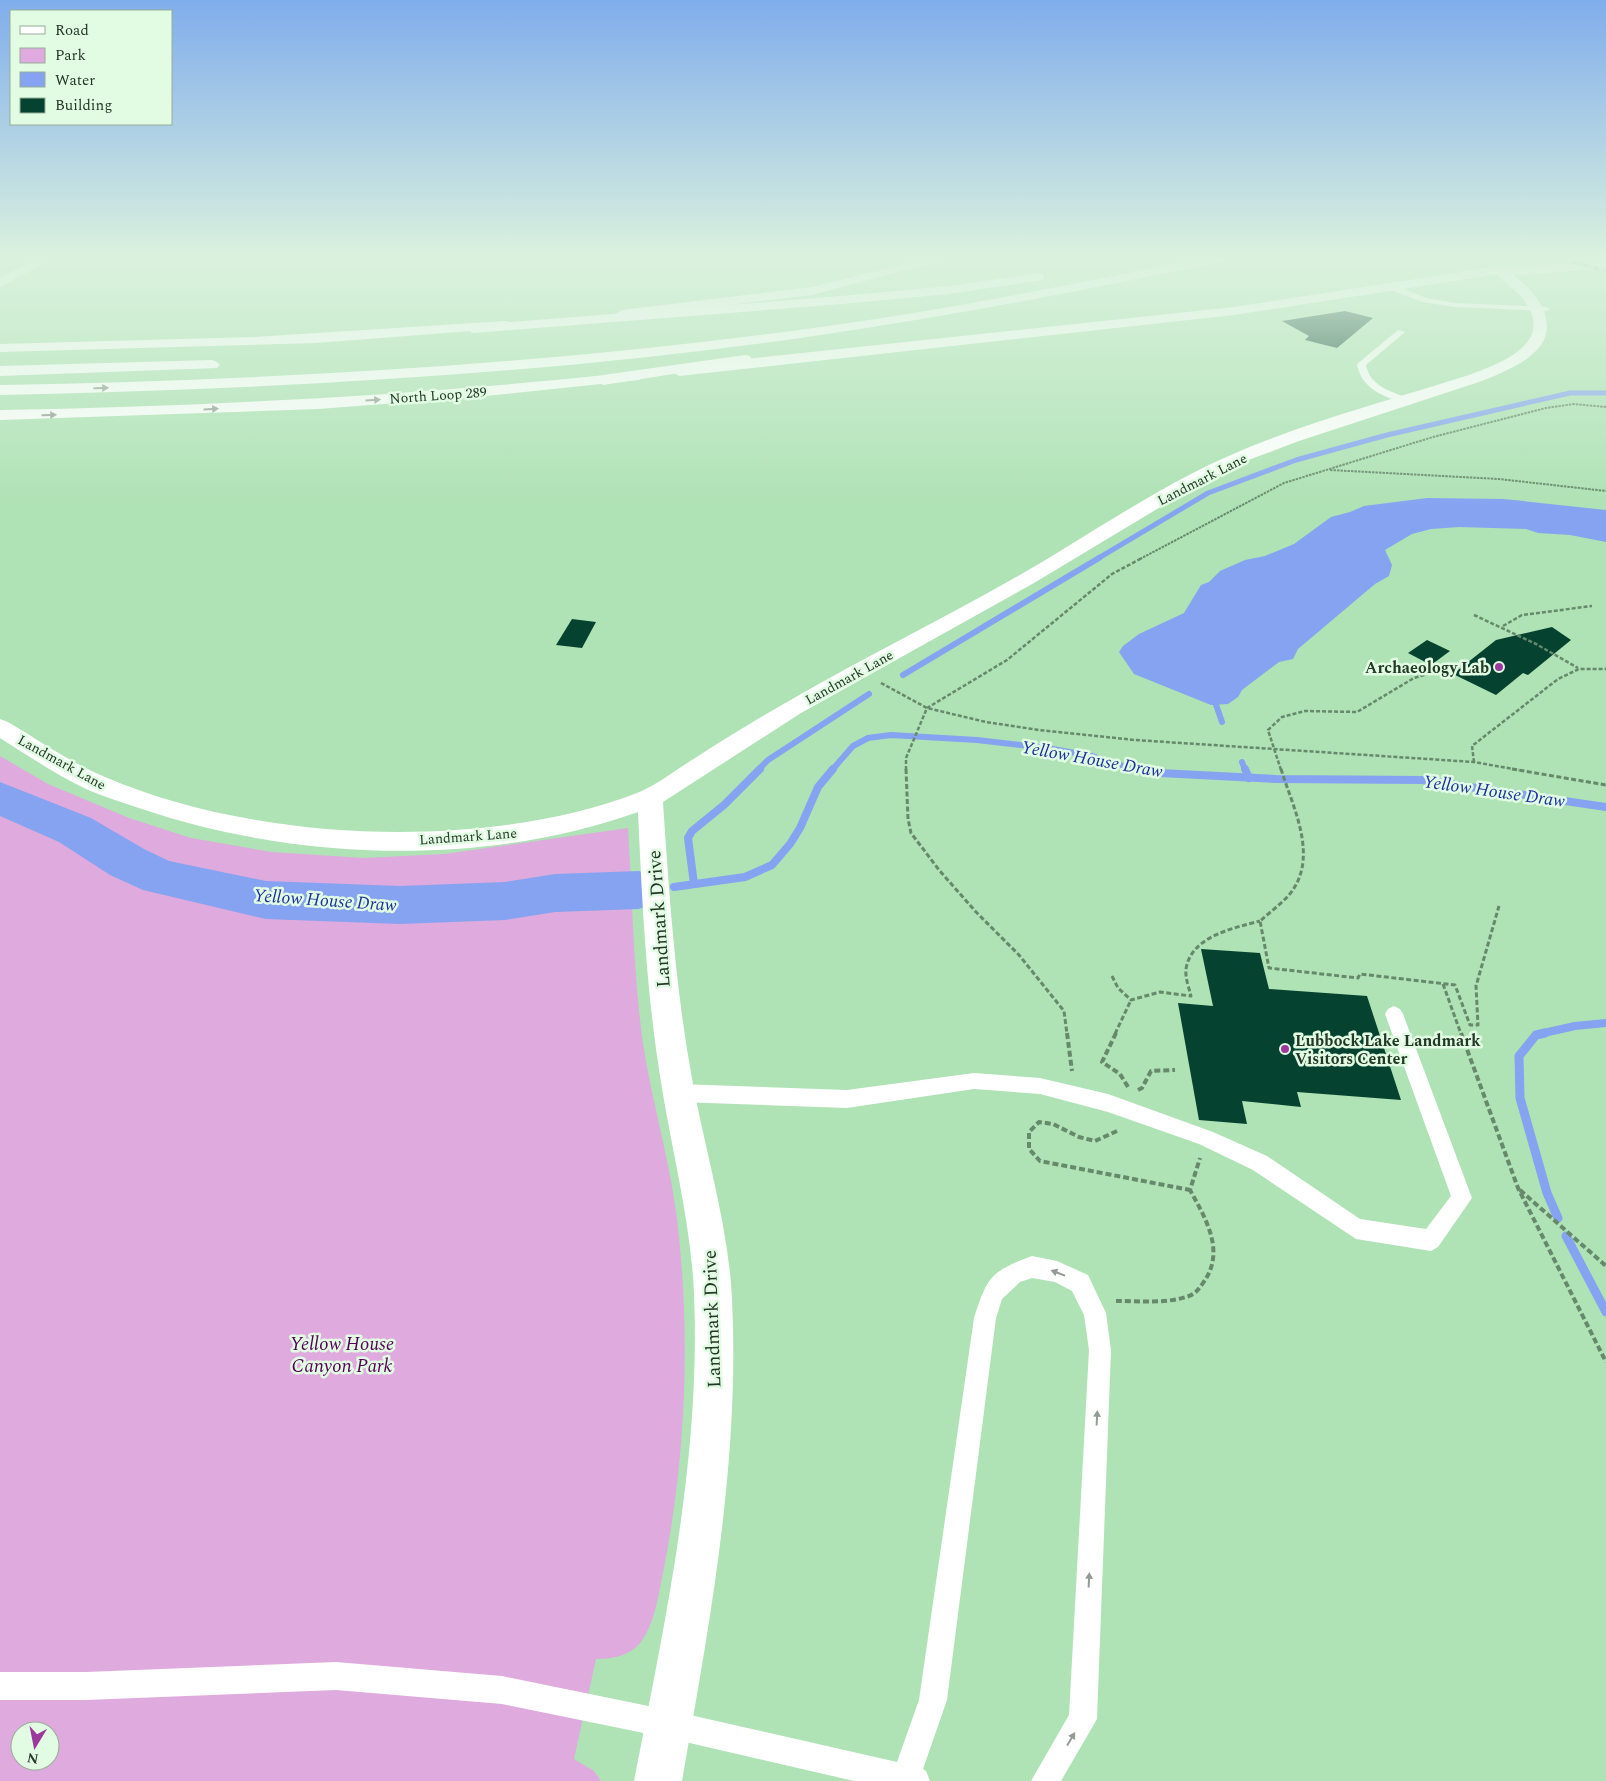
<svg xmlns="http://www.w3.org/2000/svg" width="1606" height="1781" font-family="Spectral,serif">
	<rect width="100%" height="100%" fill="#afe2b5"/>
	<path fill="#dfaadd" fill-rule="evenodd" d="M0,756l48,28 81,34 62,20 81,14 92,6 80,-4 184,-26c4,64 5,129 12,192 7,67 29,132 37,199 14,116 9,239 -14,354 -5,23 -8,51 -23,70 -11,13 -28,16 -44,16l-22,100 20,12 7,10h-601zM20,1731h30v30h-30z"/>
	<polygon fill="#85a3f1" points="1427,498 1504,499 1606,510 1606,542 1570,535 1538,533 1526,529 1459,527 1431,529 1412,534 1385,550 1392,565 1389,576 1375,584 1298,649 1293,659 1279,662 1242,690 1238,697 1228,704 1211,705 1134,674 1119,652 1123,646 1139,634 1184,613 1201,585 1209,582 1220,571 1245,560 1265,556 1294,544 1331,517 1350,512 1364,506"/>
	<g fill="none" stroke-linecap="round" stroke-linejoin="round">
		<polyline stroke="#85a3f1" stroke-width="5" points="1097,559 1208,493 1296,460 1387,435 1570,393 1606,393"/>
		<g stroke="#85a3f1" stroke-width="6">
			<polyline points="903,675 1099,558"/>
			<polyline points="1213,696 1222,722"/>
			<polyline points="1242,762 1245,770"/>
			<polyline points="758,770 768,760 869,694"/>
			<polyline points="832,770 853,746 868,738 891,735 977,740 1047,748 1092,756 1136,770"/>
		</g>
		<g stroke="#85a3f1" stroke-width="8">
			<polyline points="1132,769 1160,773 1276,779 1422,780 1606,807"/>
			<polyline points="1245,769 1249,778"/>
			<polyline points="694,884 688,838 692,831 724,805 760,769"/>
			<polyline points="674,887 745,877 772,865 790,844 800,828 818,787 833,769"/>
			<polyline points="1539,1034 1575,1026 1606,1023"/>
		</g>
		<g stroke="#85a3f1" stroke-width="9">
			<polyline points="1545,1033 1536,1035 1519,1056 1520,1098 1547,1193 1558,1218"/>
			<polyline points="1566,1236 1606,1312"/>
		</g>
		<polygon fill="#85a3f1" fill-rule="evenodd" points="0,782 91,818 144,849 169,861 266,881 400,886 505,882 555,874 639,871 656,877 663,890 656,903 639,909 555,912 505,920 400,924 266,919 143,890 110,875 59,842 0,816"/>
	</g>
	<g fill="#064230">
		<polygon points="1345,311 1373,318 1337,348 1305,340 1309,336 1282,321"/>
		<polygon points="572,619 596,622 582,648 556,645"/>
		<polygon points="1552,627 1571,640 1528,675 1523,673 1496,695 1453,674 1496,640"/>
		<polygon points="1427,640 1450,651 1431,665 1408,653"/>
		<polygon points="1201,949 1260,953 1269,989 1367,996 1401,1100 1297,1092 1301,1107 1242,1101 1247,1124 1199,1120 1178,1003 1213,1006"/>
	</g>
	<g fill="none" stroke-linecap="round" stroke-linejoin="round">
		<g stroke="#67896b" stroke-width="2" stroke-dasharray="2.5 1" stroke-linecap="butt">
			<polyline points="1330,470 1499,479 1606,491"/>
			<polyline points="1140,559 1284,483 1433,437 1546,408 1574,404 1606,407"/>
		</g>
		<g stroke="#67896b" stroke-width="2.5" stroke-dasharray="4 2" stroke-linecap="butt">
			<polyline points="1474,615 1536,644 1578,668"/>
			<polyline points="1503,626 1522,615 1592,606"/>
			<polyline points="881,683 927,708 986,722 1039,730 1135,740 1474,762 1519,770"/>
			<polyline points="1474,762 1472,746 1558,679 1579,669 1606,669"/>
			<polyline points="906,770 906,758 927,708 1007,660 1112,574 1142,558"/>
			<polyline points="1281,770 1268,730 1282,717 1305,711 1357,712 1414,678 1428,674"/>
		</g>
		<g stroke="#67896b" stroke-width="3" stroke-dasharray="5 2.5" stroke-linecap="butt">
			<polyline points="906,769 908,819 911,833 939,870 976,912 1019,955 1064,1011 1067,1034"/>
			<path d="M1281,769c12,39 39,89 8,126 -8,9 -20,18 -29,26l9,47 89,10 2,-4 95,11 15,40h8l-2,-39 23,-80"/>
			<polyline points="1512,769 1606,785"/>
			<path d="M1112,976l6,12 13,12 29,-8 31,4c-2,-8 -6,-18 -5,-27 5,-33 48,-41 74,-48"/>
			<polyline points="1443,984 1461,1034"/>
			<polyline points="1115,1034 1131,1000"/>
		</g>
		<g stroke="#67896b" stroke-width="4" stroke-dasharray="6 3" stroke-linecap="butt">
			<polyline points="1067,1033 1072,1071"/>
			<polyline points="1116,1033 1102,1062 1120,1074 1128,1087"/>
			<polyline points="1461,1033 1518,1188 1606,1362"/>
			<polyline points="1138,1090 1142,1088 1151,1071 1175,1070"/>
			<polyline points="1117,1131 1095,1141 1079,1137 1053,1124 1039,1122 1029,1132 1029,1149 1040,1161 1190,1190"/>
			<polyline points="1520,1190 1606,1266"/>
			<path d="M1116,1301c23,0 51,3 73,-5 7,-3 10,-7 14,-13 23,-31 3,-64 -13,-93l10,-32"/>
		</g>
		<g fill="#fff" fill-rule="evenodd">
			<polygon points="1392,285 1427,298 1455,303 1546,307 1550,309 1546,311 1455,307 1422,302 1389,289 1388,287"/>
			<path d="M1398,330l7,2 -39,33c4,21 24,26 42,33v4l-3,1c-22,-6 -44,-15 -48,-39z"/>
			<polygon points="1394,1006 1400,1009 1403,1014 1472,1198 1438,1247 1431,1251 1356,1239 1253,1170 1199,1144 1108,1112 1040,1094 974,1089 847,1108 679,1102 672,1099 669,1093 672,1087 679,1084 847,1090 974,1073 1040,1078 1108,1094 1213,1132 1267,1156 1360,1219 1426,1229 1451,1196 1385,1014 1388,1009"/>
			<path d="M1032,1256l25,5 31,14 18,38 5,37 -14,369 -36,62h-30l38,-66 20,-365 -5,-35 -12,-24 -17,-9 -23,-4 -12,4 -18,17 -6,19 -49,382 -24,69 3,2 4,10h-76l-186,-43 -166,-34 -166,-14 -250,10h-86v-28h86l250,-10 166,14 166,34 229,52 22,-62 55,-382c13,-41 17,-47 58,-62z"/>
		</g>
		<path fill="#fff" fill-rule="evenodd" d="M1499,266l5,1c10,9 23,18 31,29 36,49 -17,71 -56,86l-180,59 -48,18 -49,23 -168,101 -233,130 -138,89c6,91 12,181 28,271 13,75 37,149 41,225 8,163 -22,323 -50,483h-48c31,-160 67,-322 60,-487 -3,-73 -23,-146 -34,-218 -14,-88 -18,-176 -22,-264 -153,55 -340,49 -493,-2 -20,-7 -42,-13 -61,-22 -29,-14 -57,-33 -84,-50v-19l8,3c32,19 63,41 97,55 151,65 378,75 532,16 20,-8 37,-22 55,-33 31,-20 63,-40 95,-58 76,-44 155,-83 231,-126 58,-33 113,-71 173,-102 87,-45 184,-69 278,-99 32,-12 88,-32 54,-76 -8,-11 -22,-18 -30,-29z"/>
		<g fill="#fff" fill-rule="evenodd">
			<polygon points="41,256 57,256 0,287 0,278"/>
			<polygon points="935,256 958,256 812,295 622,318 615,314 622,310 812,287"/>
			<polygon points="1606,260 1606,268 1520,275 1499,274 1234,315 679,376 671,371 679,366 1234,307 1499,266 1520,267"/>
			<polygon points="505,321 510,322 512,325 510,328 316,343 0,352 0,344 253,337"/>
			<path d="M634,372l5,2 3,3 -3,3 -163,17 -158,12 -318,11v-10c212,-4 423,-15 634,-38z"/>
		</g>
		<g fill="#fff" fill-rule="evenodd">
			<path d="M1209,256h27l-6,4c-140,29 -281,57 -423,77 -267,38 -537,52 -807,58v-10c270,-5 538,-20 806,-56 135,-18 270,-45 403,-73z"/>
			<polygon points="1576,256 1588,256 1585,262 1577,262"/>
			<polygon points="1038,273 1043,274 1044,277 1043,280 948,294 842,304 473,333 466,329 473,325 842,296 948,286"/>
			<polygon points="745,355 750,356 752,359 750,362 603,385 595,380 603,375"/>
			<polygon points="212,360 217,362 220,365 217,368 0,376 0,366"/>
		</g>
		<g stroke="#516f55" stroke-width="3">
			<polyline id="rail" points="1545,256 1606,270"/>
		</g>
		<use href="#rail" stroke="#e2fce4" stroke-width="2" stroke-dasharray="5.5" stroke-linecap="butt"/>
	</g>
	<defs><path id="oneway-solid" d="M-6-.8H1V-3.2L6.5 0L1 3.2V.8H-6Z" transform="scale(1.25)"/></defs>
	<g fill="#929c93">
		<use href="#oneway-solid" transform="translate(101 388) rotate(-1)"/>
		<use href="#oneway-solid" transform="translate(373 400) rotate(-4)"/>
		<use href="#oneway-solid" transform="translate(211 409) rotate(-3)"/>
		<use href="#oneway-solid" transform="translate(49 415) rotate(-1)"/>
		<use href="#oneway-solid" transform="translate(1058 1273) rotate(-159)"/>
		<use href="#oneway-solid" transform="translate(1097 1418) rotate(-87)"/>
		<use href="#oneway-solid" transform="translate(1089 1580) rotate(-87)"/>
		<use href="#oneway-solid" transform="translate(1071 1739) rotate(-59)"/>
	</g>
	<linearGradient id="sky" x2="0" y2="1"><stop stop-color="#80adec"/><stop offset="0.51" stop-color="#dbf2de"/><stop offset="1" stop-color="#dbf2de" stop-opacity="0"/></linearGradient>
	<rect width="1606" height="506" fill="url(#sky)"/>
	<g fill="#9c379c" stroke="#e2fce4" stroke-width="2">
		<circle cx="1499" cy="667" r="5"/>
		<circle cx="1285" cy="1049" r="5"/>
	</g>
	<g text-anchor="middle" stroke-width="5" stroke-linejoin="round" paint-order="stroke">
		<g font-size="14" fill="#243827" stroke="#e2fce4">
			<text transform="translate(438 395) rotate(-4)" y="5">North Loop 289</text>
			<text transform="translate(1202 479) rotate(-27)" y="5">Landmark Lane</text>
			<text transform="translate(849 677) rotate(-29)" y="5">Landmark Lane</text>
			<text transform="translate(62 762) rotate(29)" y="5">Landmark Lane</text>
			<text transform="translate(468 836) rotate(-4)" y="5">Landmark Lane</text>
		</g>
		<g font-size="16" font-weight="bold" fill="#243827" stroke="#e2fce4" text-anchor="end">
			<text x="1489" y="673">Archaeology Lab</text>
			<text x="1295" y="1046" text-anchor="start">Lubbock Lake Landmark<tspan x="1295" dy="18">Visitors Center</tspan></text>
		</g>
		<g font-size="18" font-style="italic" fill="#1c319f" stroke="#e2fce4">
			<text transform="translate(1092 759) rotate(10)" y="6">Yellow House Draw</text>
			<text transform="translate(1494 791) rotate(8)" y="6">Yellow House Draw</text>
			<text transform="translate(325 900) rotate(4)" y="6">Yellow House Draw</text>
		</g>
		<g font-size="19" fill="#243827" stroke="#e2fce4">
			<text transform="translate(658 919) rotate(-94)" y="7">Landmark Drive</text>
			<text transform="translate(711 1319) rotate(-92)" y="7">Landmark Drive</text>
		</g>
		<g font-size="19" font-style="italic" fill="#530054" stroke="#e2fce4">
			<text x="342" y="1350">Yellow House<tspan x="342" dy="22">Canyon Park</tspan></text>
		</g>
	</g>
	<rect x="10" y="10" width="162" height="115" fill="#e2fce4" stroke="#96ae98"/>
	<rect x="20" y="26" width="25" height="8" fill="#ffffff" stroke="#96ae98"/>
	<text x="55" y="35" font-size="15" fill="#243827">Road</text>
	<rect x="20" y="48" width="25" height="15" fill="#dfaadd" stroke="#96ae98"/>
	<text x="55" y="60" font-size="15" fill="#243827">Park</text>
	<rect x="20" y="72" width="25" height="15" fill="#85a3f1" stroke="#96ae98"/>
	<text x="55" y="85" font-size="15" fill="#243827">Water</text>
	<rect x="20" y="98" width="25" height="15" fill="#064230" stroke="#96ae98"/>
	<text x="55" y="110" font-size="15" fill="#243827">Building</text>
	<g transform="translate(35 1746) rotate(190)"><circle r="24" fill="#e2fce4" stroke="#96ae98"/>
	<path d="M0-4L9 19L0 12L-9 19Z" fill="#9c379c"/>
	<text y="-8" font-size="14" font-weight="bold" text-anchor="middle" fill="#243827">N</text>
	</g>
</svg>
